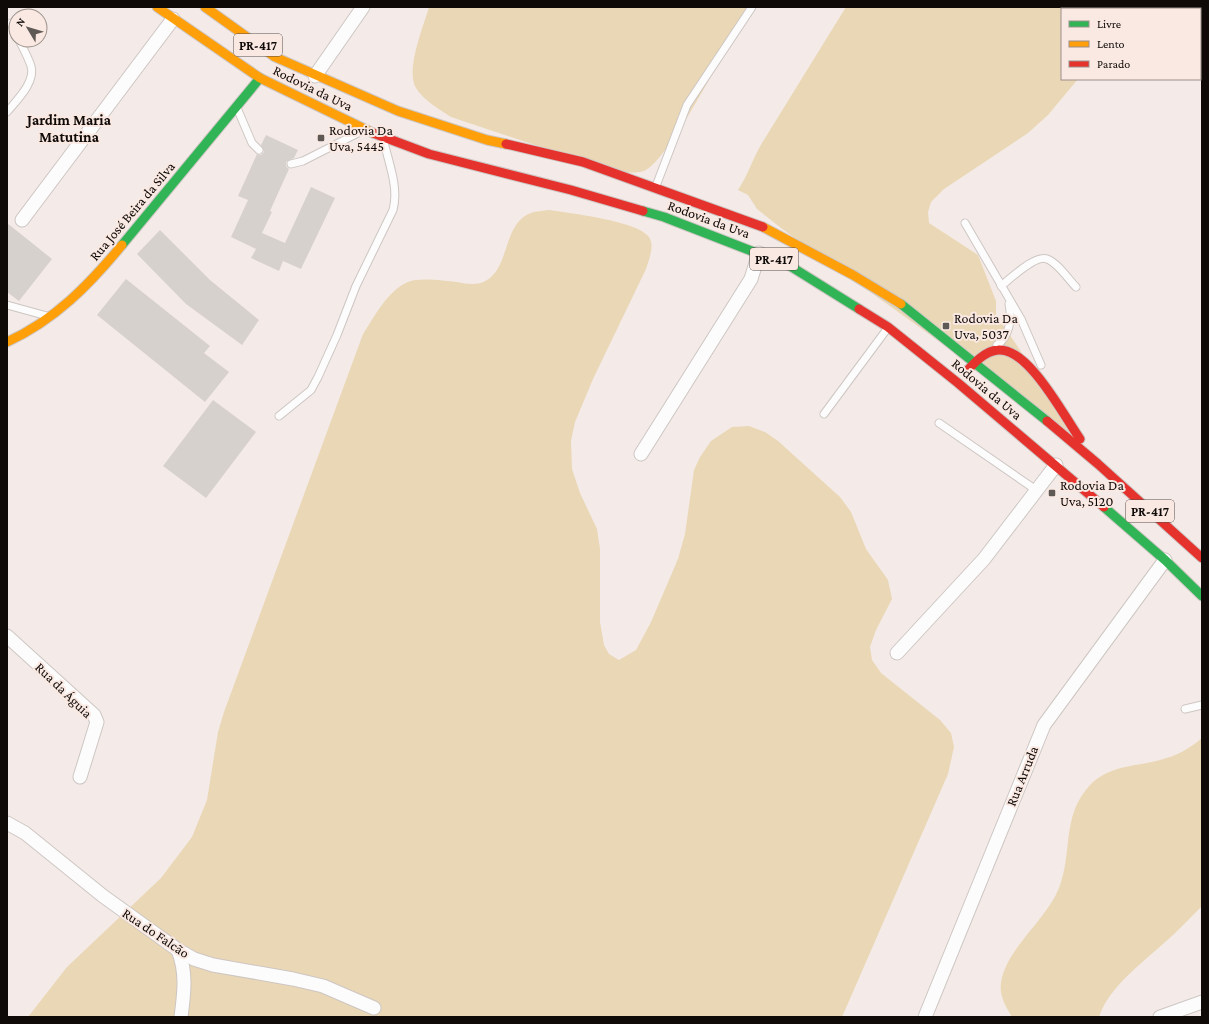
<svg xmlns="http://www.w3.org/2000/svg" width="1209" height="1024" font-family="'Crimson Pro',serif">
	<rect width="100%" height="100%" fill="#f4ebe8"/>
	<g fill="#ead7b5">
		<path d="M429,7h321c-18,29 -81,155 -106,164 -11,3 -23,1 -34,-1l-159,-53c-12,-8 -28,-17 -35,-29 -11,-18 8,-63 13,-81z"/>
		<path d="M846,7h356v74l-2,-4v-68h-138v70h16l-30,36 -20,18 -84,56 -13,13 -3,10 1,11 49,32 18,46v14l24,35 51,86 -290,-208 -24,-19 -9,-14 -10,-5c10,-15 15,-32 24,-47z"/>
		<path d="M549,210c20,3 89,11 100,27 6,9 0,22 -3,32l-53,110 -18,43 -4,19 1,28 8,24 17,36 3,20v73l4,23 5,9 10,6 17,-10 15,-28 27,-63 7,-25 9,-64 6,-13 11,-16 21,-14 17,-1 16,6 13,9 62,56 11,15 15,37 22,31 4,19 -16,31 -6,17 2,13 9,13 59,47 11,13 3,14 -6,27 -106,243h-814l39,-50 94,-89 31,-41 15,-37 11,-68 6,-20 139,-378c12,-18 24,-43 45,-52 12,-5 37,-1 49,0 10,2 21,4 30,-2 23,-14 16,-57 44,-67 5,-2 13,-2 18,-3z"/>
		<path d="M1202,738v168c-13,13 -25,26 -38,37 -23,21 -55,44 -65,74h-87c-6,-10 -13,-21 -11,-34 4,-33 46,-64 58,-95 14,-35 2,-72 31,-103 20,-20 44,-18 70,-25 16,-4 29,-11 42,-22z"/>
	</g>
	<g fill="#d7d1ce">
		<polygon points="266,135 298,150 294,158 286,162 286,166 289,169 270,211 272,212 262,233 285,243 311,187 335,198 301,269 283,261 279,271 251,258 256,249 231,237 248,200 238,196 257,154 261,155 264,152 261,145"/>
		<polygon points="7,223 52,259 19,301 7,292"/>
		<polygon points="160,230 210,280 259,320 242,345 186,304 137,254"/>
		<polygon points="126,279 210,346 204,353 229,372 205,402 97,315"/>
		<polygon points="213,400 256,432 206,498 163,466"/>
	</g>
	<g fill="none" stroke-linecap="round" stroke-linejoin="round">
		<g stroke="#cdc6c3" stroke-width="9">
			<g id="lane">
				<polyline points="11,23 16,34"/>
				<polyline points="237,108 252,143 259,150"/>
				<path d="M7,112c9,-11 29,-30 24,-46 -3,-9 -8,-18 -12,-26"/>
				<polyline points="291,164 303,161 362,131"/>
				<polyline points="656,186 687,105 752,7"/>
				<polyline points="965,223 1021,319 1041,365"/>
				<path d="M1001,286c9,-7 35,-32 46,-27 11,4 21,20 29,28"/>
				<polyline points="7,305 47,316"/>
				<path d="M997,345c13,-9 15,-27 12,-41"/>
				<polyline points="824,414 887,329"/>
				<path d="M279,416l32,-26 7,-13 19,-42 19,-49 37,-76c6,-22 -4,-46 -9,-68"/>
				<polyline points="939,423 1036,490"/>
				<polyline points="1185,709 1202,705"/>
			</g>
		</g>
		<g stroke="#cdc6c3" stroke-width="15">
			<g id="street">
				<polyline points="315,76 363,7"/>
				<polyline points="22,220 173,19"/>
				<polyline points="641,454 751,279 759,253"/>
				<polyline points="7,636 94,715 97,722 80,777"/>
				<polyline points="897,653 984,559 1056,465"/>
				<polyline points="7,823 25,833 103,896 178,950 194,959 213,965 293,979 323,986 374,1008"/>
				<path d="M178,950c9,23 6,44 3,67"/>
				<polyline points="925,1017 1044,725 1165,560"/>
				<polyline points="1160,1017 1202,1002"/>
			</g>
		</g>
		<g stroke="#cdc6c3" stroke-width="11">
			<g id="fast">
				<polyline points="643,211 664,217 790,266 859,309"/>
				<polyline points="122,245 260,78"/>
				<polyline points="901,304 1047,421"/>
				<polyline points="1104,507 1165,560 1202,596"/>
			</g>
		</g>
		<g stroke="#cdc6c3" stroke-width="11">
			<g id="slow">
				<polyline points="157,7 260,78 373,133"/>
				<polyline points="205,7 275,57 398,111 487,140 506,144"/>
				<polyline points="763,227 853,275 901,304"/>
				<path d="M7,342c48,-22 82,-57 115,-97"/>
			</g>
		</g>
		<g stroke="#cdc6c3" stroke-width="11">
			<g id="jam">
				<polyline points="373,133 429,154 571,190 643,211"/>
				<polyline points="506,144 583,162 763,227"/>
				<polyline points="859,309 888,327 958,383 1104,507"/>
				<path d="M966,372c8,-9 19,-21 32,-22 30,-3 66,66 82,89"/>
				<polyline points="1047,421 1098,464 1202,558"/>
			</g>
		</g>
		<use href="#lane" stroke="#fdfcfc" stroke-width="7"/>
		<use href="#street" stroke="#fdfcfc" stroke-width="13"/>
		<use href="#fast" stroke="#30b455" stroke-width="9"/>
		<use href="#slow" stroke="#ff9f0a" stroke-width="9"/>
		<use href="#jam" stroke="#e5322d" stroke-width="9"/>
	</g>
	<g fill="#5f5956" stroke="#fae9e2" stroke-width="1.5">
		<rect x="317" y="134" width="8" height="8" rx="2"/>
		<rect x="942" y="322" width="8" height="8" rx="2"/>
		<rect x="1048" y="489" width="8" height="8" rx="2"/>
	</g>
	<g text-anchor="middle" stroke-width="4" stroke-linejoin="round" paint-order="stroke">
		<g fill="#fae9e2" stroke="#564d49" stroke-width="1">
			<rect x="234" y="34" width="48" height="22" rx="3"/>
			<rect x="750" y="248" width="48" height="22" rx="3"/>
			<rect x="1126" y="500" width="48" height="22" rx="3"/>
		</g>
		<g font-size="13" font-weight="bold" fill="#0f0a08">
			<text x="258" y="50">PR-417</text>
			<text x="774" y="264">PR-417</text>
			<text x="1150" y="516">PR-417</text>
		</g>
		<g font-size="14" fill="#0f0a08" stroke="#fae9e2">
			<text transform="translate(313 88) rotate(26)" y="5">Rodovia da Uva</text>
			<text transform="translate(132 211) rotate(-50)" y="5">Rua José Beira da Silva</text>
			<text transform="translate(709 219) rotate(20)" y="5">Rodovia da Uva</text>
			<text transform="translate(987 389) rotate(40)" y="5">Rodovia da Uva</text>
			<text transform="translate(64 690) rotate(44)" y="5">Rua da Águia</text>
			<text transform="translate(1022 776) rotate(-68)" y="5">Rua Arruda</text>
			<text transform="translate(156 933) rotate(34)" y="5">Rua do Falcão</text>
		</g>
		<g font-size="14" fill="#0f0a08" stroke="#fae9e2" text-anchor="start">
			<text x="329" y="135">Rodovia Da<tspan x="329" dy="16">Uva, 5445</tspan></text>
			<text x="954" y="323">Rodovia Da<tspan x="954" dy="16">Uva, 5037</tspan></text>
			<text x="1060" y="490">Rodovia Da<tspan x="1060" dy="16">Uva, 5120</tspan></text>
		</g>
		<g font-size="15" font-weight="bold" fill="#0f0a08" stroke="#fae9e2">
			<text x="69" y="125">Jardim Maria<tspan x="69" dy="17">Matutina</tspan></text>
		</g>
	</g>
	<rect width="1209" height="1024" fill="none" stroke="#0f0a08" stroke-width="16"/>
	<rect x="1061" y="8" width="140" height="72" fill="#fae9e2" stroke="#9c908b"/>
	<rect x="1069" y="21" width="20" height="6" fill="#30b455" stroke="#9c908b"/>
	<text x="1097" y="28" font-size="12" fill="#0f0a08">Livre</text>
	<rect x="1069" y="41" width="20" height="6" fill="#ff9f0a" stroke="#9c908b"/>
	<text x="1097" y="48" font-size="12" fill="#0f0a08">Lento</text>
	<rect x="1069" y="61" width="20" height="6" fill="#e5322d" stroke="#9c908b"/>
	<text x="1097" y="68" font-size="12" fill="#0f0a08">Parado</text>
	<g transform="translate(28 28) rotate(308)"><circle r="19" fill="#fae9e2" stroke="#9c908b"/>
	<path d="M0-3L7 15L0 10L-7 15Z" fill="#5f5956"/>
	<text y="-6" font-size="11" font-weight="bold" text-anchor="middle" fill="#0f0a08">N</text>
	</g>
</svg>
